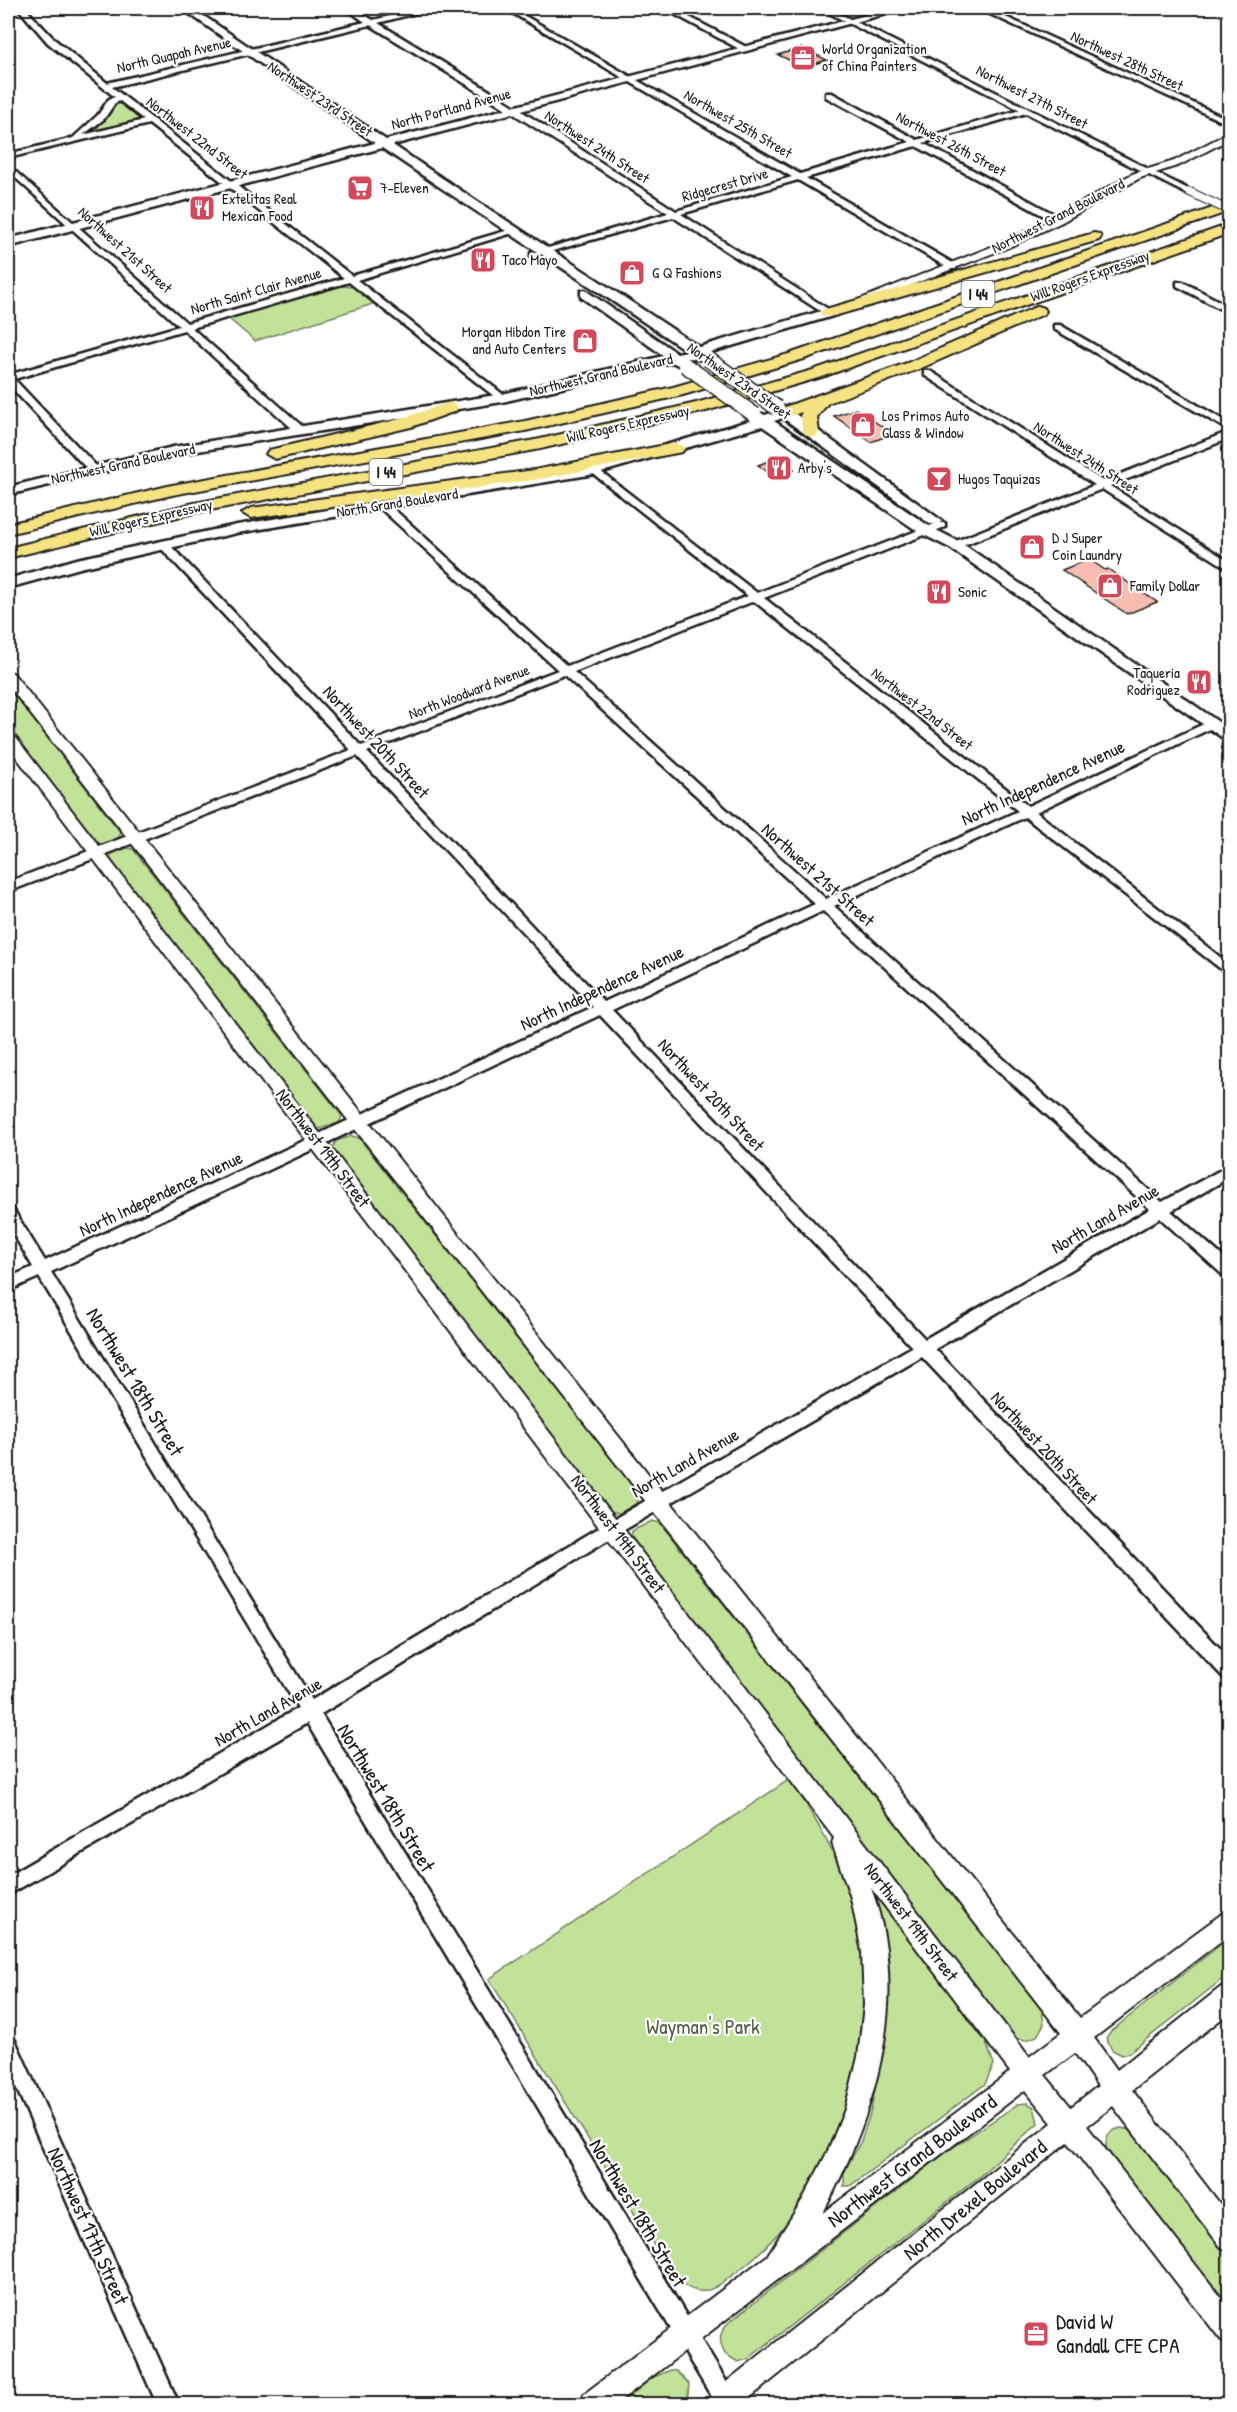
<svg xmlns="http://www.w3.org/2000/svg" width="1237" height="2412" font-family="'Patrick Hand',sans-serif">
	<rect width="100%" height="100%" fill="#fff"/>
	<filter id="ink" filterUnits="userSpaceOnUse"><feTurbulence type="fractalNoise" baseFrequency=".0167" numOctaves="2"/><feDisplacementMap in="SourceGraphic" scale="12" xChannelSelector="R" yChannelSelector="G"/><feConvolveMatrix kernelMatrix="1 2 1 2 8 2 1 2 1" color-interpolation-filters="sRGB"/></filter>
	<g filter="url(#ink)">
		<g fill="#c2e29a" stroke="#6f7f5b" stroke-width="1.5">
			<polygon points="116,104 121,104 139,119 137,122 94,132"/>
			<polygon points="341,286 354,287 376,303 255,341 228,318"/>
			<polygon points="8,687 121,833 118,840 104,844 96,843 8,726"/>
			<polygon points="127,848 133,849 342,1116 339,1123 316,1130 109,860 112,854"/>
			<polygon points="352,1136 359,1138 639,1494 637,1503 620,1513 608,1511 332,1149 336,1141"/>
			<polygon points="652,1521 660,1523 1042,2010 1044,2024 1037,2036 1027,2040 1014,2038 631,1539 632,1531"/>
			<path d="M790,1779c50,76 75,132 74,225 -1,98 -47,206 -126,267 -26,20 -38,31 -65,5l-184,-297z"/>
			<polygon points="877,1898 881,1899 984,2038 994,2064 985,2084 850,2186 844,2186 844,2172 861,2141 870,2114 886,2037 888,1987"/>
			<polygon points="1229,1938 1229,1974 1129,2053 1122,2055 1112,2050 1106,2038 1111,2031"/>
			<path d="M1027,2103l7,4 4,16 -58,53 -232,183 -10,3 -13,-8c-7,-13 -6,-21 3,-31l220,-172 70,-47z"/>
			<path d="M1121,2128l9,2 6,7 93,119v54l-122,-160c-3,-13 1,-19 14,-22z"/>
			<polygon points="670,2370 676,2371 689,2384 687,2404 619,2404 654,2377"/>
		</g>
		<g fill="#f8bdb1" stroke="#1c1c1c" stroke-width="1.5">
			<polygon points="801,48 827,60 804,67 778,55"/>
			<polygon points="856,409 893,434 871,442 834,416"/>
			<polygon points="777,458 794,470 775,477 758,465"/>
			<polygon points="1089,559 1105,570 1108,569 1157,602 1127,614 1062,570"/>
		</g>
		<g fill="none" stroke-linecap="round" stroke-linejoin="round">
			<g stroke="#1c1c1c" stroke-width="5">
				<g id="minor">
					<path d="M18,8h7l29,31 53,44 258,-61 -20,-14h7l21,12 52,-12h10l-57,15 128,78 170,110 116,-34 -288,-169h7l289,166 110,-32 -84,-45v-4h6l85,47 103,-30 -201,-102h9l366,184 -7,2 -161,-81 -103,30 138,75v4h-6l-139,-76 -110,32 150,87v4h-6l-152,-89 -117,34 150,97 2,2 -5,3 -155,-99 -142,40v-4l137,-40 -168,-108 -130,-80 -258,62 240,189 157,-46 7,2 -159,48 148,116v4h-6l-150,-118 -157,46 112,100v4h-8l-112,-102 -170,49 83,88v4h-8l-81,-87v-9l171,-49 -171,-155v-6l179,158 157,-45 -195,-154 -141,34v-4l65,-16 25,-23 11,-16 6,-2 -67,-54zM120,101l24,19 -61,15 21,-16 11,-16z"/>
					<polygon points="663,8 672,8 750,49 743,51"/>
					<polygon points="977,8 986,8 1230,120 1230,125"/>
					<polygon points="1177,282 1183,282 1230,307 1230,314 1177,286"/>
					<polygon points="1054,325 1060,325 1230,424 1230,431 1054,329"/>
					<polygon points="924,371 930,371 1103,481 1230,431 1230,438 1110,486 1230,562 1230,570 1102,489 959,547 951,547 951,543 1095,485 924,375"/>
					<path d="M595,467l162,126 180,-70h8v4l-181,71 264,208 180,-84 4,-1 6,4 -182,87 194,153v11l-205,-159 -191,89 328,296 68,-37v12l-59,34 59,52v16l-5,-2 -65,-59 -225,131 295,310v21l-6,-2 -302,-321 -303,176 -298,181 419,690h-24l-409,-681 -299,172v-19l290,-168 -259,-431 -31,14v-13l25,-11 -25,-42v-18l5,2 32,52 548,-254 -236,-251 -344,134 -5,1v-9l343,-132 -192,-204v-4h8l194,204 197,-76 -179,-163v-4h8l180,163 181,-70 -157,-124v-4zM754,601l264,210 -192,88 -252,-227zM564,675l251,229 -211,98 -237,-250zM823,911l327,298 -225,130 -313,-329zM600,1015l312,332 -305,176 -295,177 -261,-428z"/>
					<polygon points="8,2037 15,2040 179,2404 157,2404 8,2069"/>
				</g>
			</g>
			<g stroke="#1c1c1c" stroke-width="4">
				<g id="tertiary">
					<polygon points="1230,132 1230,139 1180,165 1140,178 1062,222 1009,247 867,302 858,300 1001,243 1054,218 1132,174 1174,161"/>
					<path d="M8,672l5,1 1067,1345 150,-110v26l-136,104 23,32 104,-83 9,-3v28l-98,78 98,127v34l-9,-4 -108,-141 -26,20 143,183v35l-9,-4 -153,-198 -326,262h-34l3,-10 341,-271 -27,-33 -409,314h-35l3,-10 183,-138 36,-57 25,-48 17,-42 13,-52 6,-52 -2,-53 -11,-54 -19,-55 2,-5 -826,-1092v-13l5,1 1004,1307 12,16 32,-24 -1053,-1348zM871,1888l139,184 -187,141c52,-99 89,-215 48,-325zM1075,2053l23,33 -27,21 -26,-32z"/>
				</g>
			</g>
			<g stroke="#1c1c1c" stroke-width="5">
				<g id="secondary">
					<path d="M181,8h11l194,132 507,-132h15l-515,137c101,69 205,134 306,202l129,-38 5,1v6l-125,37 4,4 -2,3c-10,2 -14,-4 -25,-1l4,4 -7,4 -10,-5 -170,40 -329,53 -165,40v-8l165,-40 329,-53 162,-38 -83,-59v-6l4,-1 92,63 10,-2c-102,-69 -204,-134 -305,-203l-374,99v-8l367,-96z"/>
					<polygon points="777,404 790,410 942,521 940,524 930,524 783,418 774,421 932,528 960,542 1230,730 1230,743 950,548 922,534 762,426 595,474 237,533 80,568 8,588 8,579 77,559 237,525 594,466 752,420 748,415 750,412 755,411 765,415 774,412 770,408"/>
				</g>
			</g>
			<g stroke="#1c1c1c" stroke-width="4">
				<g id="motorway">
					<polygon points="1230,202 1230,211 804,359 683,395 525,431 172,495 8,534 8,524 172,485 525,421 673,387 792,353"/>
					<polygon points="1230,224 1230,233 825,376 706,411 540,449 194,513 8,558 8,548 194,503 540,439 696,403 813,370"/>
					<polygon points="1094,233 1099,234 1101,237 1099,240 834,316 822,316 820,313 822,310"/>
					<polygon points="1038,306 1044,308 1046,311 1044,314 919,369 828,403 817,417 819,432 817,436 811,437 803,432 800,416 802,412 785,418 777,413 779,409 907,363"/>
					<polygon points="450,402 458,407 456,411 411,427 275,459 266,454 269,450 400,419"/>
					<polygon points="676,443 685,448 682,452 534,480 251,518 242,513 251,508 534,470"/>
				</g>
			</g>
			<use href="#minor" fill="#fff" fill-rule="evenodd"/>
			<use href="#tertiary" fill="#fff" fill-rule="evenodd"/>
			<use href="#secondary" fill="#fff" fill-rule="evenodd"/>
			<use href="#motorway" fill="#f5e382" fill-rule="evenodd"/>
			<g stroke="#1c1c1c" stroke-width="10" stroke-linecap="butt">
				<polyline id="minor-bridge" points="1190,192 1230,211"/>
			</g>
			<g stroke="#1c1c1c" stroke-width="17" stroke-linecap="butt">
				<g id="secondary-bridge">
					<polyline points="708,359 777,408"/>
					<polyline points="685,365 755,415"/>
				</g>
			</g>
			<use href="#minor-bridge" stroke="#fff" stroke-width="8"/>
			<use href="#secondary-bridge" stroke="#fff" stroke-width="14"/>
		</g>
	</g>
	<defs>
		<g id="office-square" transform="scale(1.35)"><rect x="-9" y="-9" width="18" height="18" rx="4" fill="#d1495b" stroke="#fff"/><path d="M-6-3h4V-5.5h4V-3h4V5H-6ZM-1-4.5V-3h2v-1.5ZM-6 0V1H6V0Z" fill="#fff"/></g>
		<g id="supermarket-square" transform="scale(1.35)"><rect x="-9" y="-9" width="18" height="18" rx="4" fill="#d1495b" stroke="#fff"/><path d="M-6-5.5h2.5l.6 2H6L4.5 2H-2.5L-4.4-4H-6ZM-1.5 3.2a1.3 1.3 0 1 0 .1 0ZM3 3.2a1.3 1.3 0 1 0 .1 0Z" fill="#fff"/></g>
		<g id="restaurant-square" transform="scale(1.35)"><rect x="-9" y="-9" width="18" height="18" rx="4" fill="#d1495b" stroke="#fff"/><path d="M-5-6h1v4h1v-4h1v4h1v-4h1v5L-1.5 .5V6h-2V.5L-5-1ZM5-6V6H3V1.5H1.5Q1.5-4 5-6Z" fill="#fff"/></g>
		<g id="shop-square" transform="scale(1.35)"><rect x="-9" y="-9" width="18" height="18" rx="4" fill="#d1495b" stroke="#fff"/><path d="M-5-2.5h2.3a2.7 3.5 0 0 1 5.4 0H5L5.5 6h-11ZM-1.5-2.5h3a1.5 2.3 0 0 0-3 0Z" fill="#fff"/></g>
		<g id="bar-square" transform="scale(1.35)"><rect x="-9" y="-9" width="18" height="18" rx="4" fill="#d1495b" stroke="#fff"/><path d="M-6-5H6L.8 .8V4.5H3.5V6h-7V4.5H-.8V.8Z" fill="#fff"/></g>
	</defs>
	<g fill-rule="evenodd">
		<use href="#office-square" x="803" y="58"/>
		<use href="#supermarket-square" x="360" y="188"/>
		<use href="#restaurant-square" x="202" y="208"/>
		<use href="#restaurant-square" x="483" y="260"/>
		<use href="#shop-square" x="632" y="273"/>
		<use href="#shop-square" x="585" y="341"/>
		<use href="#shop-square" x="863" y="425"/>
		<use href="#restaurant-square" x="779" y="468"/>
		<use href="#bar-square" x="939" y="479"/>
		<use href="#shop-square" x="1032" y="547"/>
		<use href="#shop-square" x="1110" y="586"/>
		<use href="#restaurant-square" x="939" y="592"/>
		<use href="#restaurant-square" x="1199" y="682"/>
		<use href="#office-square" x="1036" y="2334"/>
	</g>
	<g text-anchor="middle" stroke-width="4.5" stroke-linejoin="round" paint-order="stroke">
		<g font-size="15" fill="#1c1c1c" stroke="#fff" text-anchor="start">
			<text x="822" y="54">World Organization<tspan x="822" dy="17">of China Painters</tspan></text>
			<text x="380" y="193">7-Eleven</text>
			<text x="222" y="204">Extelitas Real<tspan x="222" dy="17">Mexican Food</tspan></text>
			<text x="502" y="265">Taco Mayo</text>
			<text x="652" y="278">G Q Fashions</text>
			<text x="566" y="337" text-anchor="end">Morgan Hibdon Tire<tspan x="566" dy="17">and Auto Centers</tspan></text>
			<text x="882" y="421">Los Primos Auto<tspan x="882" dy="17">Glass &amp; Window</tspan></text>
			<text x="798" y="473">Arby's</text>
			<text x="958" y="484">Hugos Taquizas</text>
			<text x="1052" y="543">D J Super<tspan x="1052" dy="17">Coin Laundry</tspan></text>
			<text x="1130" y="591">Family Dollar</text>
			<text x="958" y="597">Sonic</text>
			<text x="1180" y="678" text-anchor="end">Taqueria<tspan x="1180" dy="17">Rodriguez</tspan></text>
		</g>
		<g font-size="15" fill="#1c1c1c" stroke="#fff">
			<text transform="translate(174 55) rotate(-13)" y="5">North Quapah Avenue</text>
			<text transform="translate(1127 61) rotate(25)" y="5">Northwest 28th Street</text>
			<text transform="translate(1032 97) rotate(27)" y="5">Northwest 27th Street</text>
			<text transform="translate(320 99) rotate(34)" y="5">Northwest 23rd Street</text>
			<text transform="translate(451 109) rotate(-15)" y="5">North Portland Avenue</text>
			<text transform="translate(738 124) rotate(30)" y="5">Northwest 25th Street</text>
			<text transform="translate(197 138) rotate(38)" y="5">Northwest 22nd Street</text>
			<text transform="translate(951 144) rotate(28)" y="5">Northwest 26th Street</text>
			<text transform="translate(597 147) rotate(33)" y="5">Northwest 24th Street</text>
			<text transform="translate(725 185) rotate(-16)" y="5">Ridgecrest Drive</text>
			<text transform="translate(1058 216) rotate(-27)" y="5">Northwest Grand Boulevard</text>
			<text transform="translate(125 250) rotate(42)" y="5">Northwest 21st Street</text>
			<text transform="translate(1090 276) rotate(-20)" y="5">Will Rogers Expressway</text>
			<text transform="translate(256 291) rotate(-16)" y="5">North Saint Clair Avenue</text>
			<text transform="translate(601 375) rotate(-13)" y="5">Northwest Grand Boulevard</text>
			<text transform="translate(739 381) rotate(35)" y="5">Northwest 23rd Street</text>
			<text transform="translate(628 424) rotate(-13)" y="5">Will Rogers Expressway</text>
			<text transform="translate(1086 458) rotate(33)" y="5">Northwest 24th Street</text>
			<text transform="translate(123 464) rotate(-12)" y="5">Northwest Grand Boulevard</text>
			<text transform="translate(397 503) rotate(-9)" y="5">North Grand Boulevard</text>
			<text transform="translate(151 518) rotate(-13)" y="5">Will Rogers Expressway</text>
			<text transform="translate(469 692) rotate(-21)" y="5">North Woodward Avenue</text>
			<text transform="translate(922 709) rotate(38)" y="5">Northwest 22nd Street</text>
		</g>
		<g fill="#fff" stroke="#606060" stroke-width="1.5">
			<rect x="961.5" y="281" width="33" height="26" rx="4.5"/>
			<rect x="369.5" y="459" width="33" height="26" rx="4.5"/>
		</g>
		<g font-size="16" font-weight="bold" fill="#1c1c1c">
			<text x="978" y="300">I 44</text>
			<text x="386" y="478">I 44</text>
		</g>
		<g font-size="18" fill="#1c1c1c" stroke="#fff">
			<text transform="translate(376 742) rotate(47)" y="6">Northwest 20th Street</text>
			<text transform="translate(1043 783) rotate(-25)" y="6">North Independence Avenue</text>
			<text transform="translate(818 875) rotate(42)" y="6">Northwest 21st Street</text>
			<text transform="translate(602 988) rotate(-25)" y="6">North Independence Avenue</text>
			<text transform="translate(711 1095) rotate(47)" y="6">Northwest 20th Street</text>
			<text transform="translate(323 1148) rotate(53)" y="6">Northwest 19th Street</text>
			<text transform="translate(161 1194) rotate(-25)" y="6">North Independence Avenue</text>
			<text transform="translate(1105 1219) rotate(-30)" y="6">North Land Avenue</text>
			<text transform="translate(1044 1448) rotate(47)" y="6">Northwest 20th Street</text>
			<text transform="translate(685 1463) rotate(-30)" y="6">North Land Avenue</text>
			<text transform="translate(618 1534) rotate(53)" y="6">Northwest 19th Street</text>
			<text transform="translate(268 1712) rotate(-30)" y="6">North Land Avenue</text>
			<text transform="translate(911 1922) rotate(53)" y="6">Northwest 19th Street</text>
		</g>
		<g font-size="21" fill="#1c1c1c" stroke="#fff">
			<text transform="translate(135 1382) rotate(59)" y="7">Northwest 18th Street</text>
			<text transform="translate(386 1798) rotate(59)" y="7">Northwest 18th Street</text>
			<text transform="translate(912 2161) rotate(-37)" y="7">Northwest Grand Boulevard</text>
			<text transform="translate(975 2200) rotate(-39)" y="7">North Drexel Boulevard</text>
			<text transform="translate(638 2213) rotate(59)" y="7">Northwest 18th Street</text>
			<text transform="translate(88 2226) rotate(66)" y="7">Northwest 17th Street</text>
		</g>
		<g font-size="21" fill="#566148" stroke="#fff">
			<text x="703" y="2034">Wayman's Park</text>
		</g>
		<g font-size="21" fill="#1c1c1c" stroke="#fff" text-anchor="start">
			<text x="1056" y="2329">David W<tspan x="1056" dy="24">Gandall CFE CPA</tspan></text>
		</g>
	</g>
	<rect width="1237" height="2412" fill="none" stroke="#fff" stroke-width="30"/>
	<rect x="15" y="15" width="1207" height="2382" fill="none" stroke="#1c1c1c" stroke-width="2" filter="url(#ink)"/>
</svg>
